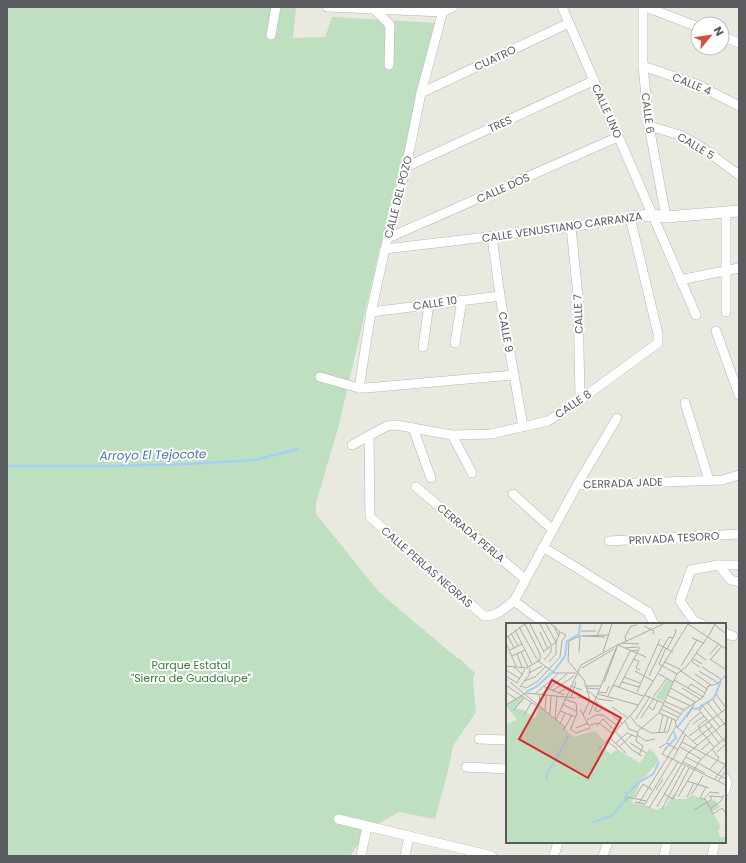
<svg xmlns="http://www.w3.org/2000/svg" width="746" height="863" font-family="Poppins,sans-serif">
	<rect width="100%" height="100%" fill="#eae9e0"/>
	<polygon fill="#bee0c0" points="7,7 296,7 293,38 325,37 332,17 437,23 404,154 384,246 380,247 339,425 316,503 316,514 379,592 457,658 459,658 475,673 473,679 476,712 453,746 448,771 435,819 399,812 369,829 350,856 7,856"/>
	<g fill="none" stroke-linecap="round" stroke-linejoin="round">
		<polyline stroke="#a4cef6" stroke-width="2.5" points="7,466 110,466 186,464 255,460 298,449"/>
		<g stroke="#b3b5b9" stroke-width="10">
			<g id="minor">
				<polyline points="327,7 443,12 453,7"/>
				<polyline points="562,7 696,315"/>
				<polyline points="643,7 643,66 649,126 666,217"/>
				<polyline points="646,7 698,27"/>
				<polyline points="374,9 390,25 389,65"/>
				<polyline points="271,35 276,7"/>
				<polyline points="722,36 739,43"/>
				<polyline points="643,66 698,85 739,106"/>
				<polyline points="421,93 569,23"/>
				<polyline points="649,126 680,135 700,146 739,175"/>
				<polyline points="406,167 593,81"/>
				<polyline points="726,212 726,312"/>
				<polyline points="571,227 578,296 580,400"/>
				<polyline points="492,237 500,296 523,426"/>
				<polyline points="388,238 618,137"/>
				<polyline points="680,280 739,268"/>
				<polyline points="371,312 500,296"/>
				<polyline points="716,331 739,395"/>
				<polyline points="455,343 462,300"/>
				<polyline points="423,347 429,304"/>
				<polyline points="320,377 359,388 366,388 514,375"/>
				<polyline points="359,388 371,312 385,249 406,167 421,93 444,7"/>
				<polyline points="685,403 709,480"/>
				<polyline points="413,428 431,478"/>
				<polyline points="452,435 472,473"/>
				<path d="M369,436l1,81 114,99c13,1 20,-8 30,-15l63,-116 40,-67"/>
				<polyline points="352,445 387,426 396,425 452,435 491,434 548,421 580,400 658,343 658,334 630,217 571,227 385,249"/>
				<polyline points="577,485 722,480 739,475"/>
				<polyline points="416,487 525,579"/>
				<polyline points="513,494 553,530"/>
				<polyline points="609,541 739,534"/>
				<polyline points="543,547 648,612 654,624"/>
				<polyline points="718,565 731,580 739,582"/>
				<polyline points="514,601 545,624"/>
				<polyline points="702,624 694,621 680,601 691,570 718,565 739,565"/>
				<polyline points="725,633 733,636"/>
				<polyline points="479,739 507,740"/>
				<polyline points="466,767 507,769"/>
				<polyline points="725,778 727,782 725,791"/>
				<polyline points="338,819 492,856"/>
				<polyline points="361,856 367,826"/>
				<polyline points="405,856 409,836"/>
				<polyline points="554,856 558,842"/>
				<polyline points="603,856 608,842"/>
				<polyline points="664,856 667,842"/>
				<polyline points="712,856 715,842"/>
			</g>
		</g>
		<g stroke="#b3b5b9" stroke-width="12">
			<polyline id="tertiary" points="630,217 652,215 666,217 739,211"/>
		</g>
		<use href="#minor" stroke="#fff" stroke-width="9"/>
		<use href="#tertiary" stroke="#fff" stroke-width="11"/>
	</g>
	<g text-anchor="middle" stroke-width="4" stroke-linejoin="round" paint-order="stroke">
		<g font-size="11" fill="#595b5f" stroke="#fff">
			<text transform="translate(495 58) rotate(-25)" y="4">CUATRO</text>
			<text transform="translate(692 84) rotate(22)" y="4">CALLE 4</text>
			<text transform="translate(607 111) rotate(66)" y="4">CALLE UNO</text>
			<text transform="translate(648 113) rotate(83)" y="4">CALLE 6</text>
			<text transform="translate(500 124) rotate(-25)" y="4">TRES</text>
			<text transform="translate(696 146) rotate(31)" y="4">CALLE 5</text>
			<text transform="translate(503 188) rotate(-24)" y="4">CALLE DOS</text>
			<text transform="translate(398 197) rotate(-76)" y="4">CALLE DEL POZO</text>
			<text transform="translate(562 227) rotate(-8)" y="4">CALLE VENUSTIANO CARRANZA</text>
			<text transform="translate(435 303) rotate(-8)" y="4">CALLE 10</text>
			<text transform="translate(578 314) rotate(-92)" y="4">CALLE 7</text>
			<text transform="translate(506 332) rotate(80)" y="4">CALLE 9</text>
			<text transform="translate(573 404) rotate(-34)" y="4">CALLE 8</text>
			<text transform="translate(623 483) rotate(-2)" y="4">CERRADA JADE</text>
			<text transform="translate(471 533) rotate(40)" y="4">CERRADA PERLA</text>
			<text transform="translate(674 538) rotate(-3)" y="4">PRIVADA TESORO</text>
			<text transform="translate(427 567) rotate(41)" y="4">CALLE PERLAS NEGRAS</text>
		</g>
		<g font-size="11" fill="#3b7c42" stroke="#fff">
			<text x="191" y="669">Parque Estatal<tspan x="191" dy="13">"Sierra de Guadalupe"</tspan></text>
		</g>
		<g font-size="12" font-style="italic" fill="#4874ad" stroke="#fff">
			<text transform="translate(153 455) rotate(-1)" y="4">Arroyo El Tejocote</text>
		</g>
	</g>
	<g transform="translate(506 623)">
		<rect width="220" height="220" fill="#eae9e0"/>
		<path d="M161,57l6,2 -10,19 -8,-3zM14,73l4,2 -9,11h7l13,9 5,-13 34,32 20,-6 3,2 7,8 -3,6 10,7 6,-5 23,14 9,-14 3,1 7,10 -18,22 -10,21 14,2 12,5 9,-4 8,-13 1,6h11l6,-4 13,5 2,3 7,-4 6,8 -8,5 9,15 -3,3 2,7h6v5h-220v-118l11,-4 -11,-14z" fill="#bee0c0"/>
		<path fill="none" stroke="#a4cef6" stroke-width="2" d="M20,69l10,-5 18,-16 11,-15 2,-15 12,-7 1,-10M171,105l15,-20 5,1 17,-11 7,-17M159,126l11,-11 -2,-6M40,157l3,-11 5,-5 14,-28M132,160l15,-9 6,-12M87,199l19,-6 12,-14 2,-7 12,-12"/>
		<path fill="none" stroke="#acaca8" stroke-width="1" d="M24,1l14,28M34,1l12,22M40,1l10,18M45,1l9,8M182,1l38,25M208,1l12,10M48,3l5,11M138,3l10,5 -1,3M13,4l18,32M9,7l17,34M75,8h15M34,9l8,17M5,10l7,13M203,12l6,-11M2,13l6,12M77,13l22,1M91,13l5,-12M0,15l19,-14M186,15l12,5M120,18l-1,-4 6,-11 6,-1M0,20l10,23M116,20l17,1M152,21l15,8M112,22l45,-21M112,22l28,12M119,25l13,-1M160,25l-7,16 18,10M161,26l8,-15 1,-4h-2M4,27l12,-6M15,29l7,15M37,29l13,-10 4,-10M73,29l1,-16M97,29l9,-28M190,30l10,7M11,31l5,13M204,31l9,-10M6,33l13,-6M127,36l6,2 -3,7 4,2M204,36l16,11M205,36l11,-13M31,37l17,13h22M38,37l7,-8v-5M43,39l7,-8v-12M159,39l16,8M0,43l21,2 13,-8v-6l-15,-30M175,43l16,-26M8,44l9,8M194,44l-8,-5 2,-3 8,5M196,44l19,12M76,45l32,-19M0,47l14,9M129,48l18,10M175,48l26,18M193,48l19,12M23,50l13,-7M153,51l14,8M189,51l16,11M0,53l11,7 8,-14M143,53l14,-29 6,-10 4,1M118,54l16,6M168,57l29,17M18,58l11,-4 10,-10M4,59l56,46M98,59l13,-35M116,59l17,5M107,62l30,11M1,63l31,21M15,63l5,2 12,-7 22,-24 2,-16 4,-6 -6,-3M37,63l21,9M64,63l12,4M79,63h15M14,64l9,-12 1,-7M113,64l21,-40M80,65l13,1M165,65l24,14 -8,15M176,65l18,11M182,65l3,-4 14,9M81,67l11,9 15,2M46,68l22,-15M0,69l10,7M92,69l8,1 3,-7M131,69l23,-53M52,70l11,-6M29,71l23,-20M36,71l25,-20M92,71l40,11M210,71l10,14M138,72l19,8M161,72l24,11M102,73l22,-45 8,-1M65,74l5,-15M71,74l12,2M147,74l14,-19M58,76l12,4 1,11 -7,16M207,77l9,12M90,78l2,2 -3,6 2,3 5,-3M158,78l20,9M201,79l19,24M56,81l14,7M195,81l19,23M0,82l20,-12 49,5M157,82l18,9M106,84l16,11M143,84l4,3 5,-10M196,85l-3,2 27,33M155,86l17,8M39,87l1,-15M7,88l11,-13M54,88l16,6M153,90l18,-39 10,-8 22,-31M44,91l1,-18M18,92l7,-12M77,92l7,-15 -6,-20 -16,-19 1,-20 11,-5 29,-1M83,92l28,-69M107,93l10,8M124,93l7,9 14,8 17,-1 4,-13M135,95l13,-20M49,96l2,-23M130,96l14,-23M23,97l10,-15 1,-11M50,97l25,-55 38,-21M81,97l9,-5h7l16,12M119,98l4,8 8,3M170,98l8,-11 19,-13 5,-11 9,-2 9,-9M183,99l12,-10M54,101l5,-11M187,101l11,-8M84,102l9,-2 14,11M199,102l14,18M91,103l6,-7 12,12M70,105l12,-5M64,106l6,4 14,-5 -10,-19M193,106l15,18M194,106l-2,-3 9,-7M57,108l9,-16M109,108l16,18 11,7M153,109l4,-17M158,109l4,-15M131,112l9,6 9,-2M183,113l37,-27M104,115l16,15M101,118l10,8M187,118l20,-15M161,119l9,-16M176,119l44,23M124,120l16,10M109,121l12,-11 9,4M113,124l13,-12M174,124l21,12M153,125l8,-5 11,7M160,125l-4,6 64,31M93,126l37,-40 52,-85M195,127l9,-8M211,129l9,-8M133,132l4,-9 -7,-5 2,-10 21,-18 16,7 1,6 21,19M180,134l11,6M167,136l13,-25M177,139l22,11M192,140l28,16M204,146l9,-11 -7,-9M208,157l12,-16M181,158l22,7M212,158l8,-10M200,164l-6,11 6,2 7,14 9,-6 3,4M150,167l7,-11M158,171l9,5 16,-31M186,171l11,-18M203,173l14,1M129,174l8,-13 9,6M172,174l22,-37 26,-23M181,174l7,-14M198,176l6,-7 9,1M120,178l2,-4 18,4M129,179l10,2 27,-45M133,180l50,-80M151,184l31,-54 38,-31M143,185l29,-46M156,186l23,-43M204,186l11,-8 3,-6M188,187l17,-10v-4"/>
		<path fill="#d62828" fill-opacity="0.15" stroke="#d62828" stroke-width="2" d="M46,57l69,38 -33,60 -69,-39z"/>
		<rect width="220" height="220" fill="none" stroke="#595b5f" stroke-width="2"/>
	</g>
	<rect width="746" height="863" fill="none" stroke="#595b5f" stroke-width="16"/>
	<g transform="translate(710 36) rotate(61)"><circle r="19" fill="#ffffff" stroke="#bdbdbf"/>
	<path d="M0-3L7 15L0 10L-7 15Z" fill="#d74f39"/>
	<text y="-6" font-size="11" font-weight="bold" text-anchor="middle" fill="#595b5f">N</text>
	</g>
</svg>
